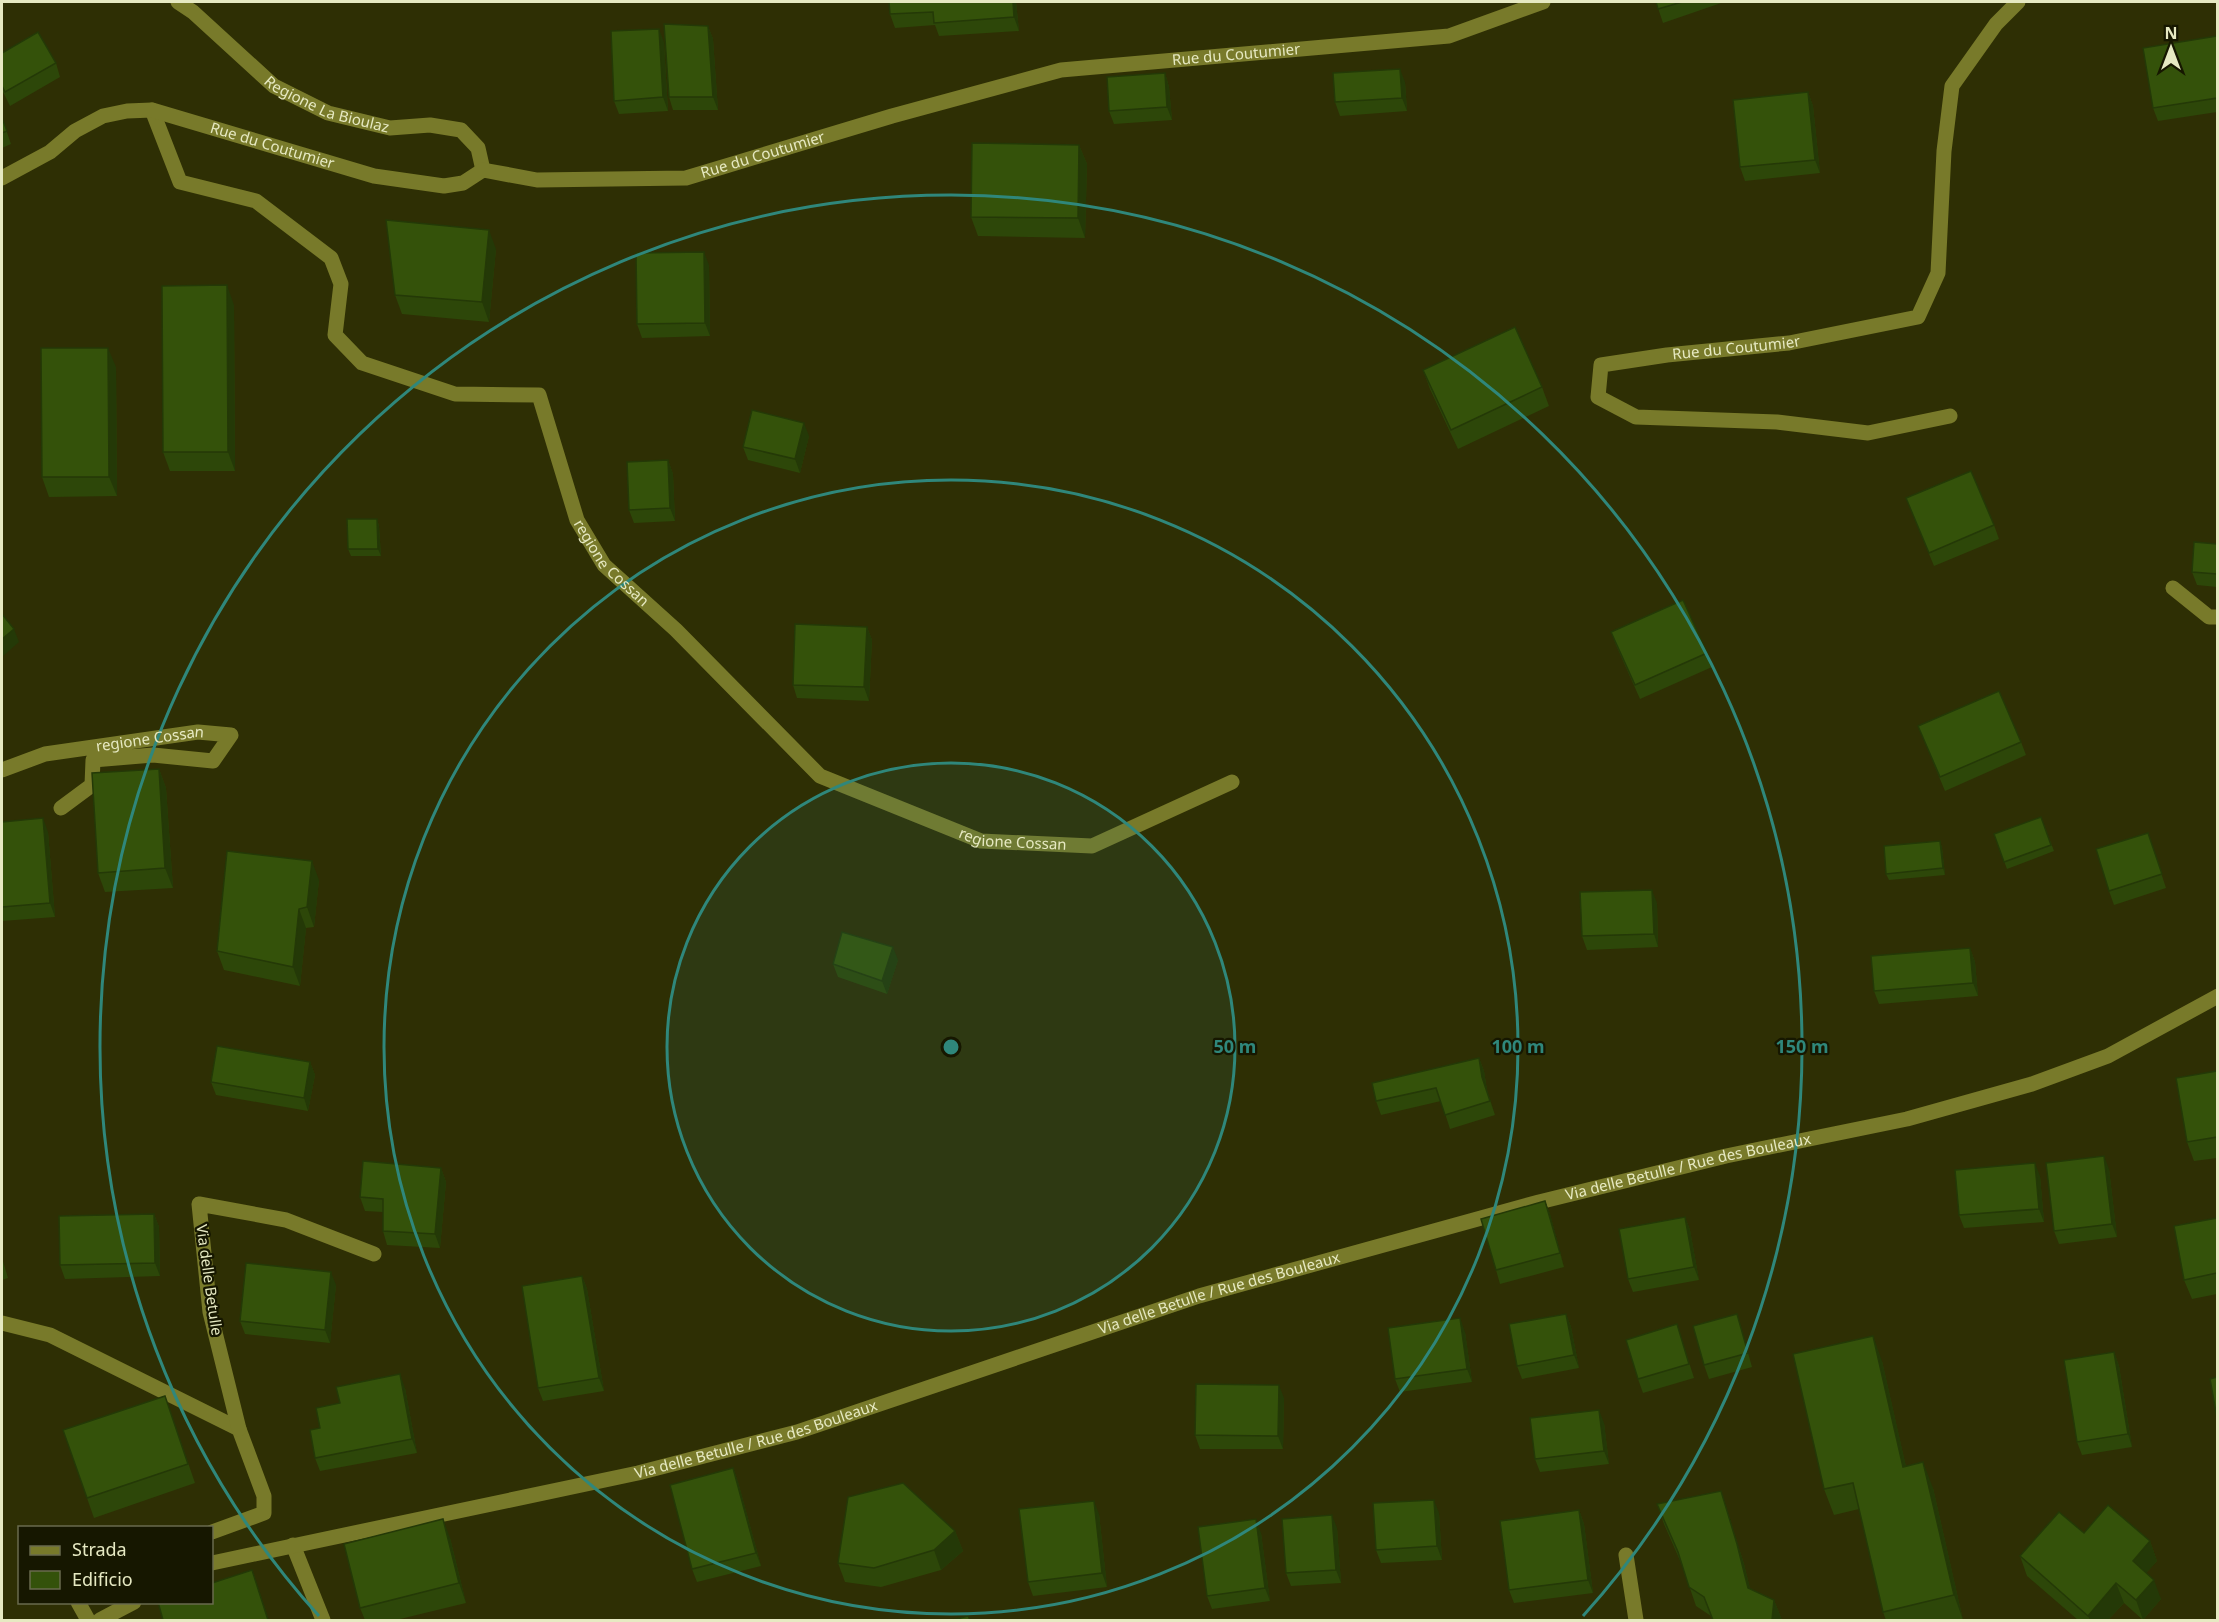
<svg xmlns="http://www.w3.org/2000/svg" width="2219" height="1622" font-family="'Noto Sans',sans-serif">
	<rect width="100%" height="100%" fill="#2e2f04"/>
	<g fill="none" stroke-linecap="round" stroke-linejoin="round">
		<g stroke="#787a2a" stroke-width="15">
			<path id="s1" d="M178,2l15,10 81,74 54,27 62,15 40,-3 31,5 17,18 5,22"/>
			<path id="s2" d="M152,110l28,72 76,19 75,57 10,26 -6,51 27,28 93,31 84,1 38,125 27,45 72,65 144,146 161,65 111,5 140,-64"/>
			<path id="s3" d="M2,178l48,-26 25,-21 28,-15 24,-5 25,-1 222,66 70,10 19,-3 20,-13 54,10 149,-2 206,-62 169,-46 388,-34 94,-34"/>
			<path id="s4" d="M1950,416l-82,17 -91,-11 -141,-5 -38,-20 3,-32 66,-10 122,-12 129,-26 20,-44 6,-122 8,-65 44,-62 22,-22"/>
			<polyline points="2173,588 2209,617 2218,617"/>
			<path id="s5" d="M2,770l43,-16 153,-22 33,3 -18,26 -60,-6 -60,5 -1,25 -31,23"/>
			<polyline points="2,1323 50,1335 239,1429 264,1496 264,1513 212,1532"/>
			<polyline points="239,1429 210,1312 199,1204 286,1220 374,1254"/>
			<polyline points="293,1545 323,1620"/>
			<polyline points="1626,1555 1636,1620"/>
			<path id="s6" d="M212,1563l426,-90 159,-41 402,-136 340,-94 187,-46 181,-37 125,-35 76,-28 110,-60"/>
			<polyline points="78,1602 88,1620"/>
			<polyline points="100,1620 134,1602"/>
		</g>
	</g>
	<g fill="#2d4709">
		<polygon points="1016,2 1019,31 939,36 935,25 895,28 890,14"/>
		<polygon points="1656,2 1724,2 1663,23"/>
		<polygon points="708,26 713,39 718,110 673,110 669,97"/>
		<polygon points="2217,36 2217,112 2158,121 2153,108"/>
		<polygon points="664,42 668,111 619,114 614,101"/>
		<polygon points="2,53 56,63 60,77 10,106 2,90"/>
		<polygon points="1165,73 1169,87 1172,120 1114,124 1109,111"/>
		<polygon points="1405,82 1407,111 1340,116 1335,102"/>
		<polygon points="1808,92 1813,106 1820,173 1745,181 1740,167"/>
		<polygon points="2,118 11,144 2,148"/>
		<polygon points="1079,145 1087,164 1085,238 978,236 971,217"/>
		<polygon points="496,249 489,322 402,314 395,295"/>
		<polygon points="709,265 710,336 642,338 637,324"/>
		<polygon points="234,305 235,471 170,471 163,452"/>
		<polygon points="116,367 117,496 49,497 42,477"/>
		<polygon points="1423,370 1542,387 1549,406 1458,449 1430,389"/>
		<polygon points="809,436 800,473 748,460 743,447"/>
		<polygon points="668,460 673,474 675,521 634,523 629,510"/>
		<polygon points="1906,498 1994,525 1999,539 1934,566"/>
		<polygon points="377,519 379,526 381,556 351,556 348,549"/>
		<polygon points="2217,544 2217,587 2197,585 2192,572"/>
		<polygon points="867,627 872,640 869,701 797,698 793,685"/>
		<polygon points="1611,632 1707,653 1712,667 1640,699 1616,645"/>
		<polygon points="1918,726 2021,742 2026,755 1945,791"/>
		<polygon points="159,769 166,788 173,888 105,892 98,873"/>
		<polygon points="2041,817 2054,851 2007,869 1994,834"/>
		<polygon points="2,822 48,832 55,917 2,921"/>
		<polygon points="2148,833 2166,888 2114,905 2109,891"/>
		<polygon points="1940,841 1942,848 1945,875 1889,880 1886,874"/>
		<polygon points="319,880 314,927 306,928 300,986 224,970 217,951"/>
		<polygon points="1657,903 1658,947 1587,950 1582,936"/>
		<polygon points="1970,948 1975,962 1978,996 1879,1004 1874,991"/>
		<polygon points="898,960 887,994 838,977 833,964"/>
		<polygon points="1479,1058 1484,1071 1487,1090 1495,1115 1450,1129 1441,1101 1381,1115 1376,1101"/>
		<polygon points="310,1062 315,1075 308,1111 216,1095 211,1082"/>
		<polygon points="2217,1071 2217,1158 2194,1161 2187,1142"/>
		<polygon points="441,1168 446,1182 440,1248 387,1245 383,1231 383,1212 365,1211 360,1197"/>
		<polygon points="2109,1169 2117,1237 2059,1244 2054,1231"/>
		<polygon points="2040,1176 2044,1222 1964,1228 1959,1215"/>
		<polygon points="1545,1201 1550,1214 1564,1267 1500,1284 1496,1270"/>
		<polygon points="154,1214 159,1227 160,1276 65,1279 60,1265"/>
		<polygon points="1685,1217 1690,1230 1699,1280 1633,1292 1628,1279"/>
		<polygon points="2217,1218 2217,1294 2192,1299 2184,1280"/>
		<polygon points="2,1258 8,1278 2,1280"/>
		<polygon points="582,1276 587,1289 604,1391 543,1401 538,1388"/>
		<polygon points="336,1285 330,1343 245,1334 240,1321"/>
		<polygon points="1566,1314 1571,1327 1579,1368 1522,1379 1517,1366"/>
		<polygon points="1737,1314 1741,1328 1752,1367 1709,1379 1704,1365"/>
		<polygon points="1465,1332 1472,1382 1400,1392 1395,1379"/>
		<polygon points="1681,1337 1694,1378 1643,1393 1638,1379"/>
		<polygon points="2114,1352 2119,1366 2132,1447 2082,1455 2077,1442"/>
		<polygon points="1882,1361 1906,1467 1933,1488 1963,1620 1886,1620 1883,1612 1859,1509 1834,1515 1824,1489"/>
		<polygon points="405,1388 417,1453 320,1471 315,1458 320,1428 340,1403"/>
		<polygon points="165,1396 195,1483 94,1518 63,1430"/>
		<polygon points="1284,1398 1283,1449 1200,1449 1195,1435"/>
		<polygon points="1604,1423 1609,1464 1540,1472 1535,1459"/>
		<polygon points="733,1468 738,1482 761,1566 697,1582 692,1569"/>
		<polygon points="1721,1491 1744,1564 1750,1589 1774,1600 1782,1620 1711,1616 1696,1606 1682,1565 1664,1524 1657,1504"/>
		<polygon points="1579,1510 1584,1524 1593,1593 1514,1603 1509,1590"/>
		<polygon points="1439,1513 1442,1560 1381,1563 1376,1550"/>
		<polygon points="1099,1514 1107,1587 1033,1596 1028,1582"/>
		<polygon points="1337,1528 1341,1583 1291,1586 1286,1573"/>
		<polygon points="955,1531 963,1551 941,1570 881,1587 845,1582 838,1563"/>
		<polygon points="1261,1533 1270,1601 1212,1609 1207,1596"/>
		<polygon points="2084,1533 2150,1541 2157,1561 2146,1573 2161,1599 2143,1620 2124,1603 2108,1620 2078,1620 2027,1576 2020,1556"/>
		<polygon points="450,1538 466,1603 396,1620 365,1620 360,1608"/>
	</g>
	<g fill="#243907">
		<polygon points="1013,2 1016,2 1019,31 1014,17"/>
		<polygon points="708,26 713,39 718,110 713,97"/>
		<polygon points="659,29 664,42 668,111 663,97"/>
		<polygon points="1400,69 1405,82 1407,111 1402,98"/>
		<polygon points="1165,73 1169,87 1172,120 1167,107"/>
		<polygon points="1808,92 1813,106 1820,173 1815,160"/>
		<polygon points="1079,145 1087,164 1085,238 1078,218"/>
		<polygon points="489,230 496,249 489,322 482,302"/>
		<polygon points="704,252 709,265 710,336 705,323"/>
		<polygon points="227,285 234,305 235,471 228,452"/>
		<polygon points="108,348 116,367 117,496 109,477"/>
		<polygon points="804,423 809,436 800,473 795,459"/>
		<polygon points="668,460 673,474 675,521 670,508"/>
		<polygon points="377,519 379,526 381,556 378,549"/>
		<polygon points="867,627 872,640 869,701 864,687"/>
		<polygon points="14,629 19,642 2,657 2,639"/>
		<polygon points="159,769 166,788 173,888 165,868"/>
		<polygon points="43,818 48,832 55,917 50,903"/>
		<polygon points="1940,841 1942,848 1945,875 1943,868"/>
		<polygon points="312,861 319,880 314,927 307,907"/>
		<polygon points="1652,890 1657,903 1658,947 1654,934"/>
		<polygon points="299,909 306,928 300,986 293,967"/>
		<polygon points="893,947 898,960 887,994 882,981"/>
		<polygon points="1970,948 1975,962 1978,996 1973,983"/>
		<polygon points="1479,1058 1484,1071 1487,1090 1495,1115 1482,1077"/>
		<polygon points="310,1062 315,1075 308,1111 304,1098"/>
		<polygon points="2104,1156 2109,1169 2117,1237 2112,1224"/>
		<polygon points="2035,1163 2040,1176 2044,1222 2039,1209"/>
		<polygon points="441,1168 446,1182 440,1248 435,1234"/>
		<polygon points="1545,1201 1550,1214 1564,1267 1560,1253"/>
		<polygon points="154,1214 159,1227 160,1276 155,1263"/>
		<polygon points="1685,1217 1690,1230 1699,1280 1694,1267"/>
		<polygon points="331,1272 336,1285 330,1343 325,1330"/>
		<polygon points="582,1276 587,1289 604,1391 599,1378"/>
		<polygon points="1566,1314 1571,1327 1579,1368 1574,1355"/>
		<polygon points="1460,1318 1465,1332 1472,1382 1467,1369"/>
		<polygon points="1873,1336 1882,1361 1912,1493 1903,1467"/>
		<polygon points="2114,1352 2119,1366 2132,1447 2128,1434"/>
		<polygon points="400,1374 405,1388 417,1453 412,1439"/>
		<polygon points="1279,1385 1284,1398 1283,1449 1278,1436"/>
		<polygon points="1599,1410 1604,1423 1609,1464 1604,1451"/>
		<polygon points="1923,1462 1933,1488 1963,1620 1954,1595"/>
		<polygon points="733,1468 738,1482 761,1566 756,1553"/>
		<polygon points="1721,1491 1744,1564 1755,1608 1748,1588"/>
		<polygon points="1434,1500 1439,1513 1442,1560 1437,1546"/>
		<polygon points="1094,1501 1099,1514 1107,1587 1102,1573"/>
		<polygon points="1579,1510 1584,1524 1593,1593 1588,1580"/>
		<polygon points="1332,1515 1337,1528 1341,1583 1336,1570"/>
		<polygon points="443,1519 450,1538 466,1603 459,1583"/>
		<polygon points="1256,1519 1261,1533 1270,1601 1265,1588"/>
		<polygon points="955,1531 963,1551 941,1570 934,1550"/>
		<polygon points="2150,1541 2157,1561 2140,1580 2133,1561"/>
		<polygon points="252,1570 259,1590 269,1620 268,1620"/>
		<polygon points="2154,1580 2161,1599 2143,1620 2136,1600"/>
		<polygon points="2116,1583 2124,1603 2108,1620 2090,1620 2088,1616"/>
		<polygon points="1774,1600 1782,1620 1772,1620"/>
	</g>
	<g fill="#34520a" stroke="#243907" stroke-width="1.5">
		<polygon points="889,2 1013,2 1014,17 934,23 933,12 890,14"/>
		<polygon points="1656,2 1682,2 1658,9"/>
		<polygon points="664,24 708,26 713,97 669,97"/>
		<polygon points="659,29 663,97 614,101 611,31"/>
		<polygon points="38,32 56,63 5,92 2,86 2,53"/>
		<polygon points="2217,36 2217,98 2153,108 2143,48"/>
		<polygon points="1400,69 1402,98 1335,102 1333,73"/>
		<polygon points="1165,73 1167,107 1109,111 1107,77"/>
		<polygon points="1808,92 1815,160 1740,167 1733,100"/>
		<polygon points="2,118 7,131 2,133"/>
		<polygon points="972,143 1079,145 1078,218 971,217"/>
		<polygon points="386,220 489,230 482,302 395,295"/>
		<polygon points="704,252 705,323 637,324 636,253"/>
		<polygon points="227,285 228,452 163,452 162,286"/>
		<polygon points="1515,327 1542,387 1451,430 1423,370"/>
		<polygon points="41,348 108,348 109,477 42,477"/>
		<polygon points="752,410 804,423 795,459 743,447"/>
		<polygon points="668,460 670,508 629,510 627,462"/>
		<polygon points="1971,471 1994,525 1929,553 1906,498"/>
		<polygon points="347,519 377,519 378,549 348,549"/>
		<polygon points="2194,542 2217,544 2217,574 2192,572"/>
		<polygon points="1683,600 1707,653 1635,685 1611,632"/>
		<polygon points="2,614 14,629 2,639"/>
		<polygon points="795,624 867,627 864,687 793,685"/>
		<polygon points="1999,691 2021,742 1940,777 1918,726"/>
		<polygon points="159,769 165,868 98,873 92,773"/>
		<polygon points="2041,817 2051,845 2004,862 1994,834"/>
		<polygon points="43,818 50,903 2,907 2,822"/>
		<polygon points="2148,833 2162,874 2109,891 2096,849"/>
		<polygon points="1940,841 1943,868 1886,874 1884,846"/>
		<polygon points="227,851 312,861 307,907 299,909 293,967 217,951"/>
		<polygon points="1652,890 1654,934 1582,936 1580,892"/>
		<polygon points="842,932 893,947 882,981 833,964"/>
		<polygon points="1970,948 1973,983 1874,991 1871,956"/>
		<polygon points="217,1046 310,1062 304,1098 211,1082"/>
		<polygon points="1479,1058 1482,1077 1490,1101 1445,1115 1436,1088 1376,1101 1372,1083"/>
		<polygon points="2217,1071 2217,1137 2187,1142 2176,1078"/>
		<polygon points="2104,1156 2112,1224 2054,1231 2046,1163"/>
		<polygon points="363,1161 441,1168 435,1234 383,1231 383,1199 360,1197"/>
		<polygon points="2035,1163 2039,1209 1959,1215 1955,1170"/>
		<polygon points="1545,1201 1560,1253 1496,1270 1481,1219"/>
		<polygon points="154,1214 155,1263 60,1265 59,1216"/>
		<polygon points="1685,1217 1694,1267 1628,1279 1619,1229"/>
		<polygon points="2217,1218 2217,1273 2184,1280 2174,1226"/>
		<polygon points="246,1263 331,1272 325,1330 240,1321"/>
		<polygon points="582,1276 599,1378 538,1388 522,1286"/>
		<polygon points="1566,1314 1574,1355 1517,1366 1509,1324"/>
		<polygon points="1737,1314 1748,1353 1704,1365 1693,1326"/>
		<polygon points="1460,1318 1467,1369 1395,1379 1388,1328"/>
		<polygon points="1677,1324 1689,1364 1638,1379 1626,1340"/>
		<polygon points="1873,1336 1903,1467 1923,1462 1954,1595 1883,1612 1853,1483 1824,1489 1793,1354"/>
		<polygon points="2114,1352 2128,1434 2077,1442 2064,1360"/>
		<polygon points="400,1374 412,1439 315,1458 310,1430 320,1428 316,1408 340,1403 336,1387"/>
		<polygon points="2217,1377 2217,1418 2210,1379"/>
		<polygon points="1196,1384 1279,1385 1278,1436 1195,1435"/>
		<polygon points="165,1396 188,1464 87,1498 63,1430"/>
		<polygon points="1599,1410 1604,1451 1535,1459 1530,1418"/>
		<polygon points="733,1468 756,1553 692,1569 670,1485"/>
		<polygon points="903,1483 955,1531 934,1550 874,1568 838,1563 848,1497"/>
		<polygon points="1721,1491 1737,1544 1748,1588 1774,1600 1772,1620 1713,1620 1704,1597 1689,1587 1678,1552 1657,1504"/>
		<polygon points="1434,1500 1437,1546 1376,1550 1373,1503"/>
		<polygon points="1094,1501 1102,1573 1028,1582 1019,1509"/>
		<polygon points="2108,1505 2150,1541 2133,1561 2154,1580 2136,1600 2116,1583 2088,1616 2020,1556 2059,1512 2084,1533"/>
		<polygon points="1579,1510 1588,1580 1509,1590 1500,1521"/>
		<polygon points="1332,1515 1336,1570 1286,1573 1282,1519"/>
		<polygon points="443,1519 459,1583 360,1608 344,1544"/>
		<polygon points="1256,1519 1265,1588 1207,1596 1198,1527"/>
		<polygon points="252,1570 268,1620 163,1620 158,1602 212,1602 212,1583"/>
		<polygon points="968,1616 970,1620 953,1620"/>
	</g>
	<circle cx="951" cy="1047" r="284" fill="#2f877b" fill-opacity=".12"/>
	<g fill="none" stroke="#2f877b" stroke-width="3">
		<circle cx="951" cy="1047" r="284"/>
		<circle cx="951" cy="1047" r="567"/>
		<path d="M319 1616A851 851 0 1 1 1583 1616"/>
	</g>
	<g text-anchor="middle" stroke-width="4.5" stroke-linejoin="round" paint-order="stroke">
		<g font-size="15" fill="#e6e9c2" stroke="#161700">
			<text dy="5" stroke="none"><textPath href="#s3" startOffset="1284">Rue du Coutumier</textPath></text>
			<text dy="5" stroke="none"><textPath href="#s1" startOffset="184">Regione La Bioulaz</textPath></text>
			<text dy="5" stroke="none"><textPath href="#s3" startOffset="294">Rue du Coutumier</textPath></text>
			<text dy="5" stroke="none"><textPath href="#s3" startOffset="798">Rue du Coutumier</textPath></text>
			<text dy="5" stroke="none"><textPath href="#s4" startOffset="528">Rue du Coutumier</textPath></text>
			<text dy="5" stroke="none"><textPath href="#s2" startOffset="736">regione Cossan</textPath></text>
			<text dy="5" stroke="none"><textPath href="#s5" startOffset="152">regione Cossan</textPath></text>
			<text dy="5" stroke="none"><textPath href="#s2" startOffset="1240">regione Cossan</textPath></text>
			<text dy="5" stroke="none"><textPath href="#s6" startOffset="1530">Via delle Betulle / Rue des Bouleaux</textPath></text>
			<text transform="translate(209 1280) rotate(82)" y="5">Via delle Betulle</text>
			<text dy="5" stroke="none"><textPath href="#s6" startOffset="1044">Via delle Betulle / Rue des Bouleaux</textPath></text>
			<text dy="5" stroke="none"><textPath href="#s6" startOffset="558">Via delle Betulle / Rue des Bouleaux</textPath></text>
		</g>
	</g>
	<circle cx="951" cy="1047" r="9" fill="#2f877b" stroke="#161700" stroke-width="3"/>
	<g font-size="18" text-anchor="middle" font-weight="bold" fill="#2f877b" stroke="#161700" stroke-width="4.5" stroke-linejoin="round" paint-order="stroke">
		<text x="1235" y="1053">50 m</text>
		<text x="1518" y="1053">100 m</text>
		<text x="1802" y="1053">150 m</text>
	</g>
	<rect width="2219" height="1622" fill="none" stroke="#e6e9c2" stroke-width="6"/>
	<rect x="18" y="1526" width="195" height="78" fill="#161700" stroke="#696b4e" stroke-width="1.5"/>
	<rect x="30" y="1546" width="30" height="9" fill="#787a2a" stroke="#696b4e" stroke-width="1.5"/>
	<text x="72" y="1556" font-size="18" fill="#e6e9c2">Strada</text>
	<rect x="30" y="1571" width="30" height="18" fill="#34520a" stroke="#696b4e" stroke-width="1.5"/>
	<text x="72" y="1586" font-size="18" fill="#e6e9c2">Edificio</text>
	<g transform="translate(2171 48)" stroke="#161700" stroke-width="4.5" paint-order="stroke">
	<path d="M0-4.5L10 22L0 15L-10 22Z" fill="#e6e9c2"/>
	<text y="-9" font-size="16" font-weight="bold" text-anchor="middle" fill="#e6e9c2">N</text>
	</g>
</svg>
